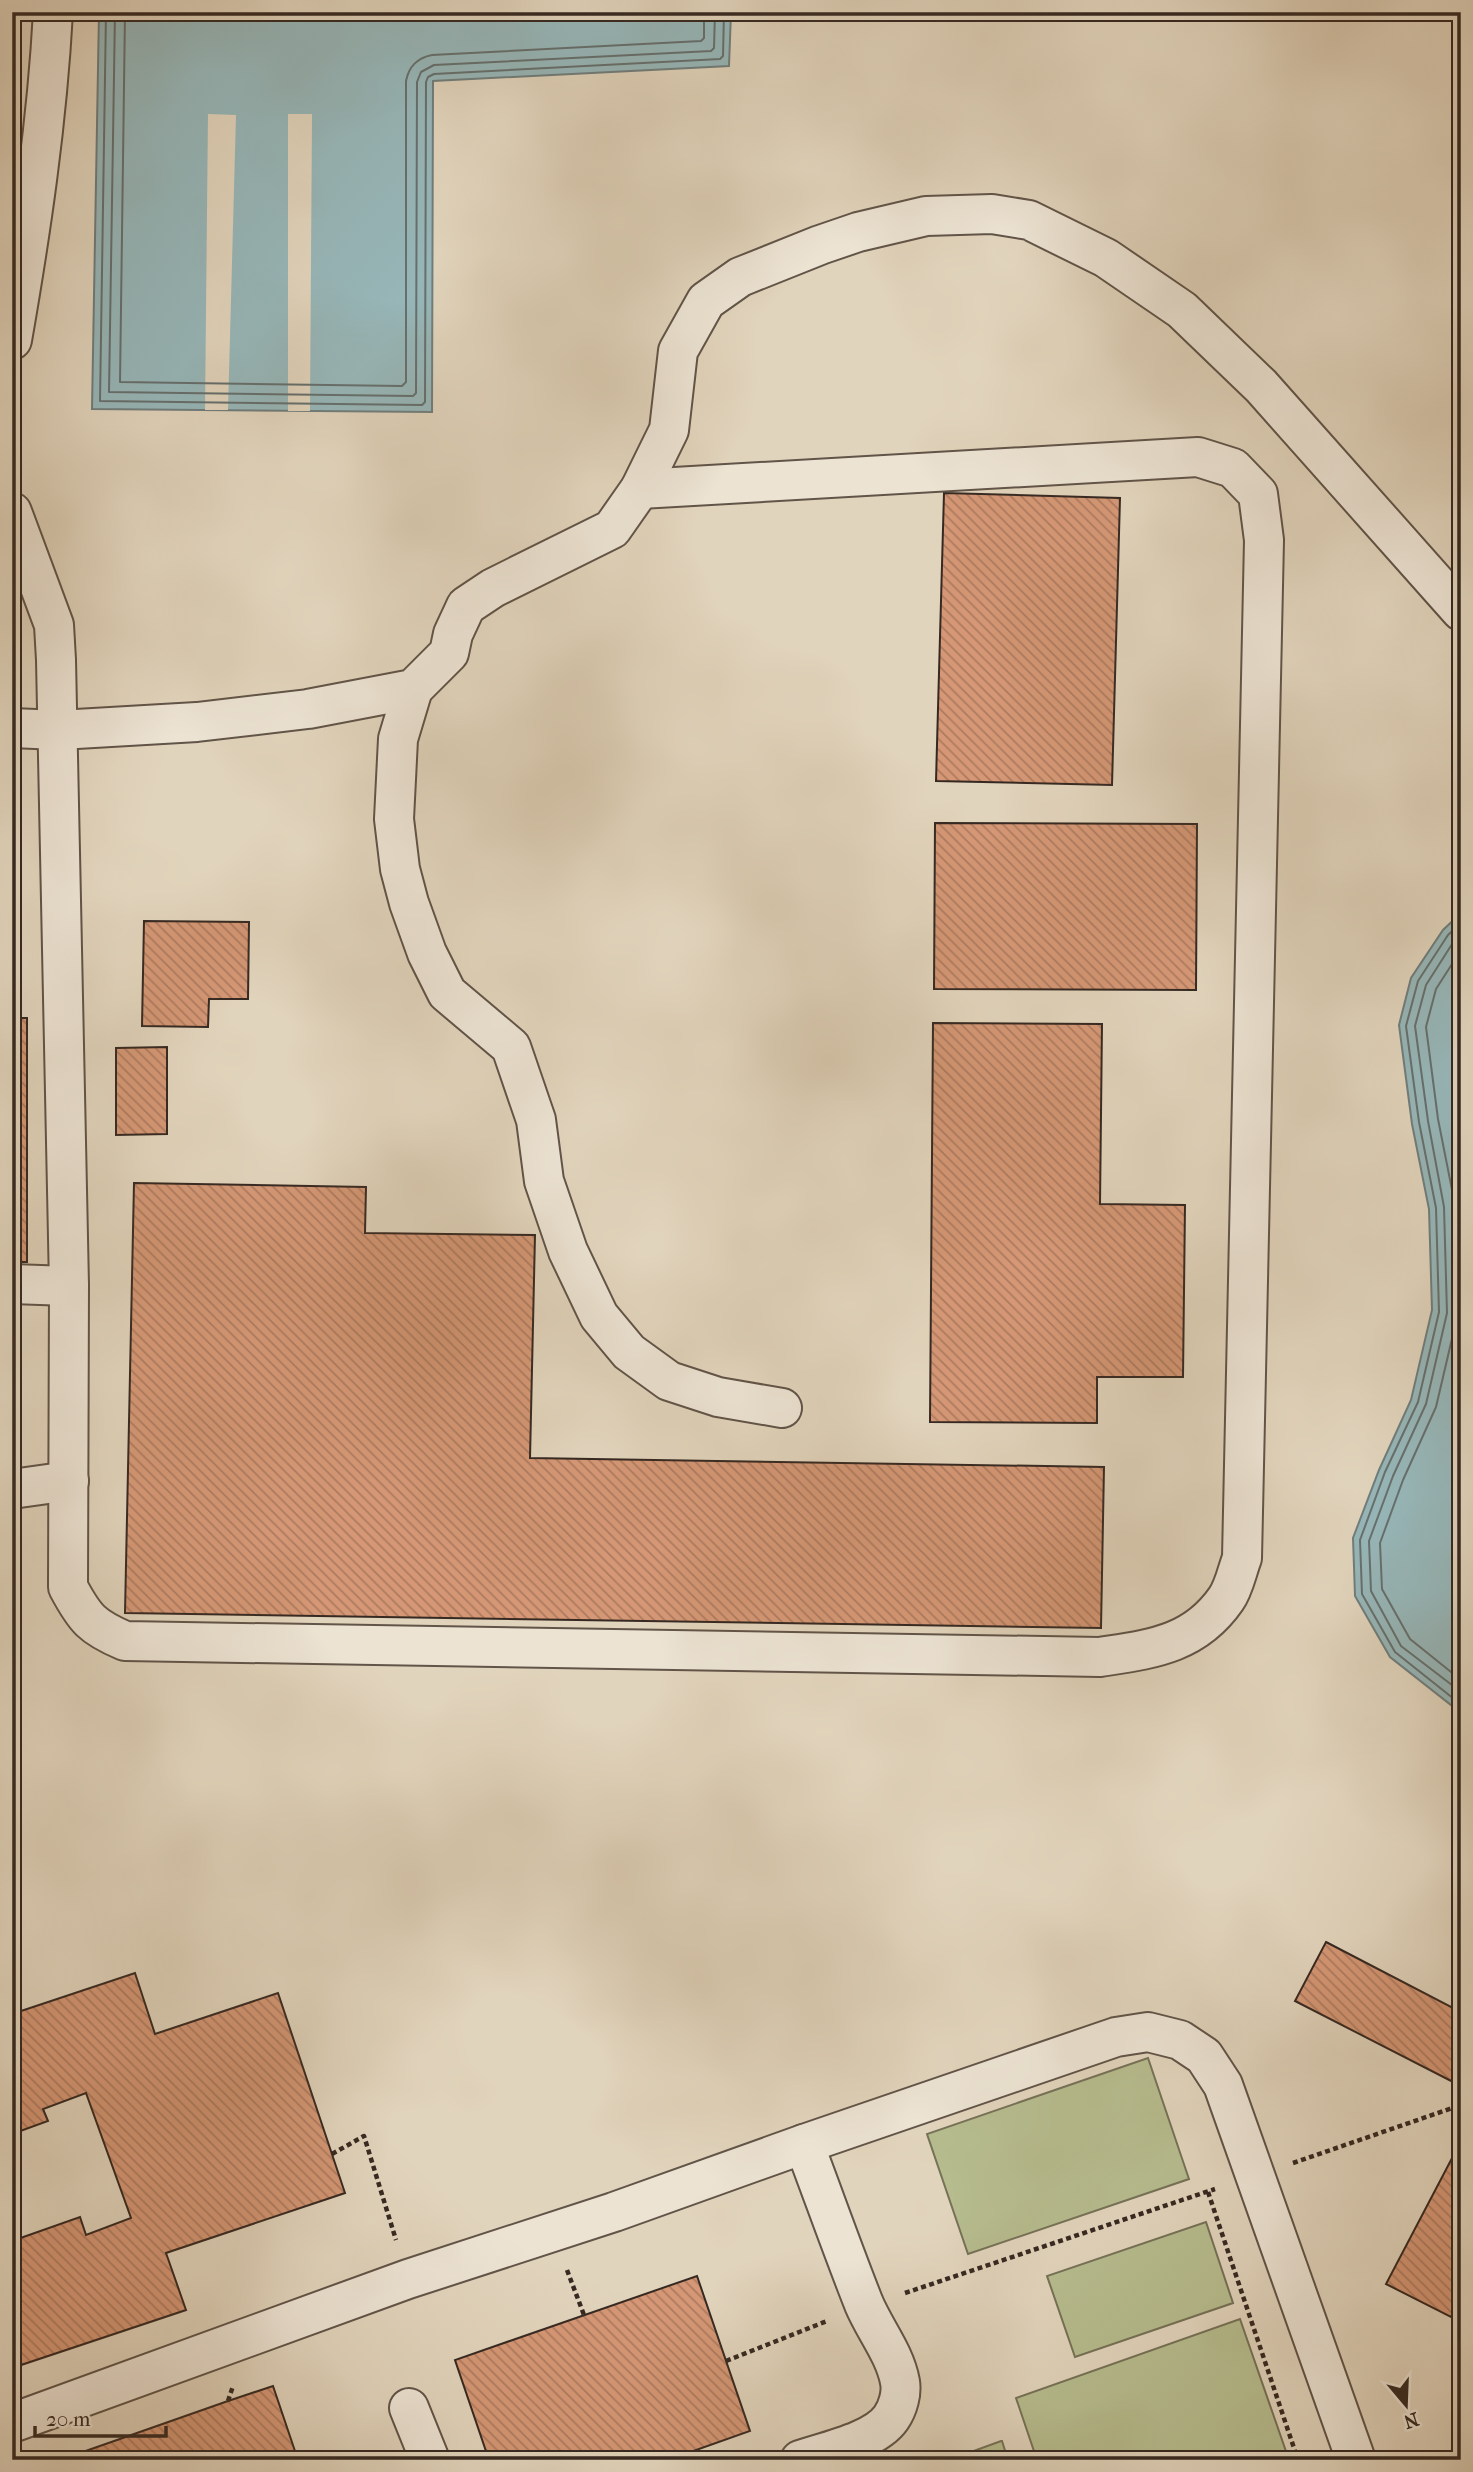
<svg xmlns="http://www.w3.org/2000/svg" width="1473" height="2472" font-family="'IM FELL French Canon',serif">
	<defs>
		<pattern id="building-back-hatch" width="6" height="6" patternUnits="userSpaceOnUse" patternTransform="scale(1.75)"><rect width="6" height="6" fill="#d59775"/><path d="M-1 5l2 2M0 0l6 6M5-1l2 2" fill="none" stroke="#ae7b60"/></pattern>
	</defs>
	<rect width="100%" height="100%" fill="#e1d4bc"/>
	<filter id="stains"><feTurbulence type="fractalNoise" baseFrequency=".00286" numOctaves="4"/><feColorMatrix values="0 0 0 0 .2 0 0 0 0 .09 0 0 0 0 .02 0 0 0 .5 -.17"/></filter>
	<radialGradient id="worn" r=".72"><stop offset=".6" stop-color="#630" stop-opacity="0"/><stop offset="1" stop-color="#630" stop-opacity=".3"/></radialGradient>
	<g fill="#b6bc8e" stroke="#767258" stroke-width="2">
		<polygon points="1148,2058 1189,2179 968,2254 927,2134"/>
		<polygon points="1206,2222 1233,2303 1075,2357 1047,2276"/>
		<polygon points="1240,2319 1289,2460 1037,2460 1016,2398"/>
		<polygon points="1002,2441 1008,2460 949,2460 1001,2441"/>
	</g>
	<g fill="#97b7b9" stroke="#707e7d" stroke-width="2">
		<polygon points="99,12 731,12 729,66 433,81 432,412 92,409"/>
		<polygon points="1461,913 1461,1708 1451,1705 1390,1657 1355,1596 1353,1538 1379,1470 1411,1400 1432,1310 1429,1209 1412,1124 1399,1025 1411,978 1443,930"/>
	</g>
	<g fill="#e1d4bc">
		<polygon points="208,114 236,115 228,410 205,410"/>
		<polygon points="288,114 312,114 310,411 288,411"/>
	</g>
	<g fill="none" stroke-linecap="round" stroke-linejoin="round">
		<g stroke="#66706e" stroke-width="2">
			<polyline points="106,12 100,401 422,405 425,402 426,82 428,77 434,74 720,59 723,56 724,12"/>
			<polyline points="115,12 109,392 413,396 416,393 417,82 421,72 434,65 711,51 714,48 715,12"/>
			<path d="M125,12l-5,370 282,4 4,-4v-301c3,-15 11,-23 26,-26l269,-14 3,-3v-26"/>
			<polyline points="1461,923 1448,935 1418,981 1406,1026 1419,1122 1436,1208 1439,1312 1418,1402 1385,1472 1360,1540 1362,1594 1395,1652 1454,1699 1461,1701"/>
			<polyline points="1461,935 1454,941 1426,985 1415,1026 1428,1121 1444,1207 1447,1313 1426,1404 1393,1476 1369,1541 1371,1591 1401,1646 1461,1692"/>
			<polyline points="1461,950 1436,989 1426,1027 1438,1119 1455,1205 1458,1313 1436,1407 1403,1480 1380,1543 1382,1589 1410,1639 1461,1680"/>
		</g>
	</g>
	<g fill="url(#building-back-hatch)" stroke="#362922" stroke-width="2">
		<polygon points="944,493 1120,498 1112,785 936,781"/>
		<polygon points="935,823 1197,824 1196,990 934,989"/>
		<polygon points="144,921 249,922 248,999 209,999 208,1027 142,1026"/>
		<rect x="12" y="1018" width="15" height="244"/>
		<polygon points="933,1023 1102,1024 1100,1204 1185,1205 1183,1377 1097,1377 1097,1423 930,1422"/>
		<polygon points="167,1047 167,1134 116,1135 116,1048"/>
		<polygon points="134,1183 366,1187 365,1233 535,1235 530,1458 1104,1467 1101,1628 125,1613"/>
		<polygon points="1326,1942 1461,2012 1461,2086 1295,2001"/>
		<polygon points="135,1973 155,2034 278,1993 345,2193 166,2253 186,2310 12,2368 12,2241 80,2217 86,2235 131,2218 86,2093 43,2109 48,2121 12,2134 12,2014"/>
		<polygon points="1461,2141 1461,2298 1451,2317 1386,2284"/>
		<polygon points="697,2276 750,2431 668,2460 489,2460 455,2360"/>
		<polygon points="273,2386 298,2460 60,2460 228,2401"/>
	</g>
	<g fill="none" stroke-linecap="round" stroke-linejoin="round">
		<g stroke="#615448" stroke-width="42">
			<g id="minor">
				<path d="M12,340c19,-109 35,-217 41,-328"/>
				<path d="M12,512l42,113 2,35 13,626 -1,301c17,32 24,40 57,54l975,16c51,-8 94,-12 126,-58 8,-11 11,-28 16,-41l22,-1018 -6,-46 -25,-26 -35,-11 -558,32"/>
				<polyline points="413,689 398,739 394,819 400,869 409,903 427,953 447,993 511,1047 536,1120 544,1181 568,1251 599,1316 629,1352 669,1381 718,1397 782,1408"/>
				<polyline points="12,728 59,730 197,722 308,709 413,689 449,653 453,634 466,606 493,588 612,529 640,489 669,430 678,351 706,301 740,277 820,245 858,232 926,216 992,214 1029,220 1106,258 1182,310 1261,386 1461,611"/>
				<polyline points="12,1284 69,1286"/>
				<polyline points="12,1489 69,1481"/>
				<polyline points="409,2408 430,2460"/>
				<polyline points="12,2423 408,2279 614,2212 804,2144 1116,2037 1148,2032 1180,2040 1204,2056 1223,2085 1356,2460"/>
				<path d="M800,2460c27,-9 75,-19 91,-42 7,-10 11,-25 9,-36 -5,-28 -25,-52 -36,-78 -21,-53 -40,-107 -60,-160"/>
			</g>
		</g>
		<g stroke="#362922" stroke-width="4.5" stroke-dasharray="5 3.5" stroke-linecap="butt">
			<polyline points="332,2154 364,2136 396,2240"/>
			<polyline points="1293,2163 1461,2105"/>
			<polyline points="1208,2192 1298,2460"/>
			<polyline points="567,2270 584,2315"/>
			<polyline points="905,2293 1215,2189"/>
			<polyline points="726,2361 827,2321"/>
			<polyline points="228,2401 233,2386"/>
		</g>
		<use href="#minor" stroke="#ece3d3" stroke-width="38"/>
	</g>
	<rect width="1473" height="2472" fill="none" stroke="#e1d4bc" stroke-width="42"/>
	<rect x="14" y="14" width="1445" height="2444" fill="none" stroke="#362922" stroke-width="3.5"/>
	<rect x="21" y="21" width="1431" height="2430" fill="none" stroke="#362922" stroke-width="2"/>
	<g transform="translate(1406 2405) rotate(161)" stroke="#ece3d3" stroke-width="5" paint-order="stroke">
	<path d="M0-5L12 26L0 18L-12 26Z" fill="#362922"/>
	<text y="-10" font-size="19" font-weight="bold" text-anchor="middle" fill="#362922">N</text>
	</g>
	<path d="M35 2426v10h131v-10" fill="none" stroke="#362922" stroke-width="3.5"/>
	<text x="46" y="2426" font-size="21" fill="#362922" stroke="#ece3d3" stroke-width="5" paint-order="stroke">20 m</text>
	<rect width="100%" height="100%" filter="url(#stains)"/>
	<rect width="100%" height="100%" fill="url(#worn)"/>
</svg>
